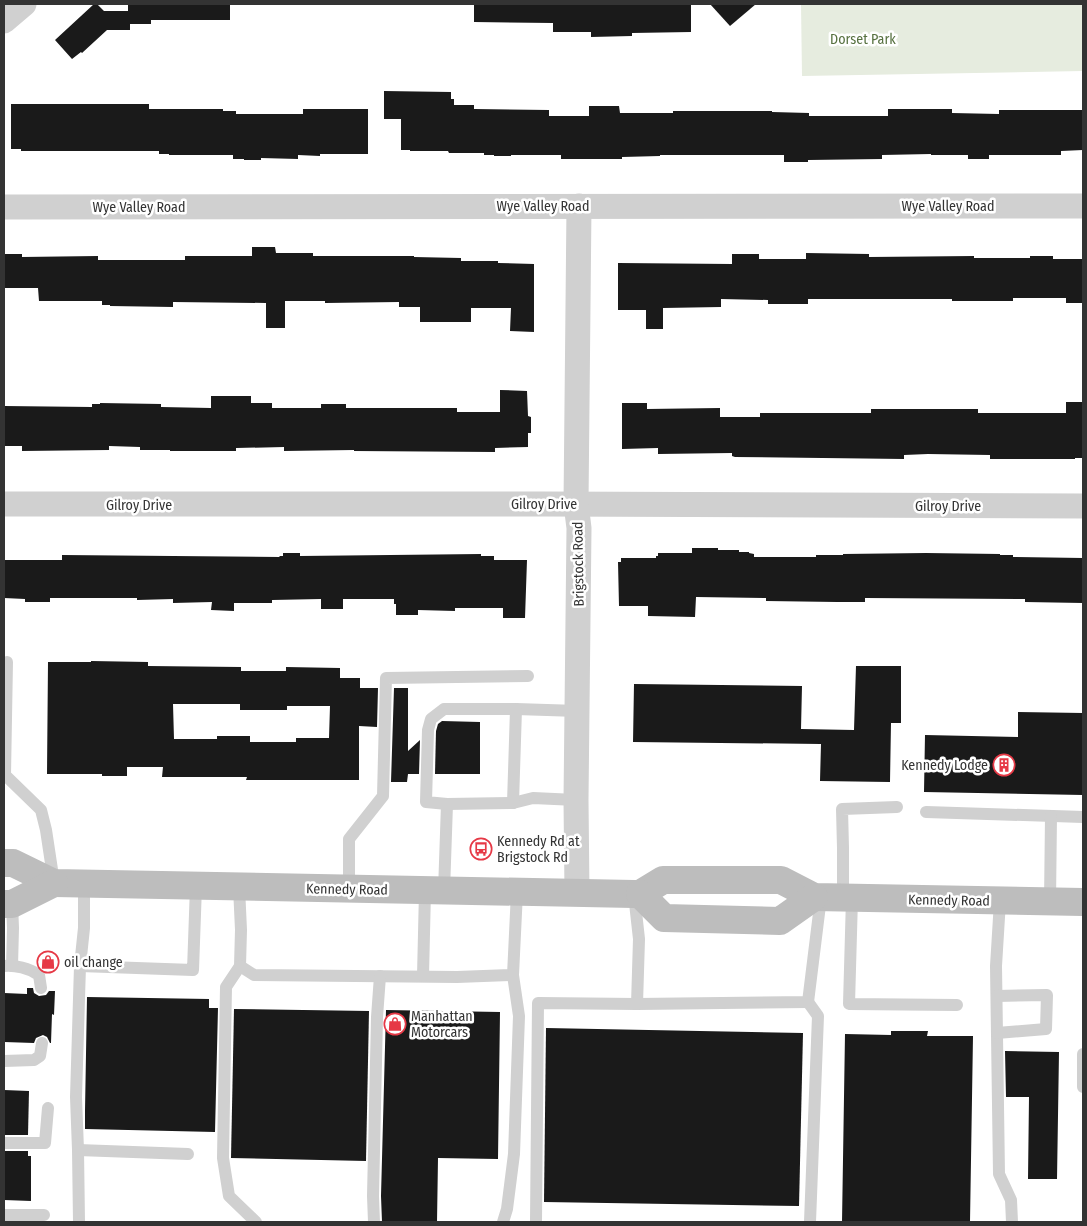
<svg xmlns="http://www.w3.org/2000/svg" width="1087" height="1226" font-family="'Fira Sans Condensed',sans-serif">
	<rect width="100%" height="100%" fill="#fff"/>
	<polygon fill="#e6ecdf" points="801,4 1083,4 1083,71 802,76"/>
	<g fill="#1a1a1a" fill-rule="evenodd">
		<polygon points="94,4 97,4 104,11 128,11 128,4 230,4 230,20 151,20 151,24 130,24 130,30 107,30 82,53 81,52 72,59 55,40"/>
		<polygon points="474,4 691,4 691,32 632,33 632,36 591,37 591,32 553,32 553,23 474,22"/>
		<polygon points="710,4 756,4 730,26"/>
		<polygon points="384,91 451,92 451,99 454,99 454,105 474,105 474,109 549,110 549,116 589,116 589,106 619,106 620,113 673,113 673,111 772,111 772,112 809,113 809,116 888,116 888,109 952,109 952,113 999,114 999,110 1083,110 1083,150 1061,151 1061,155 989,155 989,159 968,159 968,155 931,155 931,154 882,155 882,159 808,160 808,162 784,162 784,155 660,155 660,156 622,157 622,159 561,159 561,155 511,155 511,156 494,156 494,155 484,155 484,153 449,153 448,151 410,151 410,150 401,150 401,119 384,119"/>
		<polygon points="11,104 149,104 149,109 223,109 223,111 236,111 236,114 303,114 303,109 368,109 368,154 320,154 320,156 298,155 298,159 261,158 261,160 244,160 244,159 233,159 233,155 169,155 169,154 159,154 159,151 21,151 21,149 11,149"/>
		<polygon points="252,247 275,247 276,253 313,253 313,256 414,256 414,257 461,258 461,261 498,261 498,263 534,264 534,332 510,331 511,308 471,308 471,322 420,322 420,307 399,307 399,302 325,303 325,301 285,301 285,328 266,328 266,303 173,302 173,307 110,306 110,305 102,305 102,301 39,301 38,288 4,288 4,254 22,254 22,257 98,256 98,260 185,260 185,256 252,256"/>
		<polygon points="806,253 869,254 869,257 974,256 974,258 1030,258 1030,256 1053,256 1053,259 1083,259 1083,303 1066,303 1066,298 1013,298 1013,301 952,301 952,299 808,299 808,304 768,304 768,300 721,299 721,307 663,308 663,329 646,329 646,310 618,310 618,263 732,264 732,254 759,254 759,259 806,259"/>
		<polygon points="500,390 527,391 528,416 531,417 531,433 528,433 528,447 495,448 495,452 354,451 354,450 284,451 284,447 236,448 236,451 170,451 170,450 140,450 140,447 109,446 109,450 22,451 22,446 4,446 4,406 92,407 92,404 100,404 100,403 161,404 161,407 211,408 211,396 251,396 251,403 272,403 272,408 321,408 321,404 346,404 346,408 457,408 457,412 500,412"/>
		<polygon points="1066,402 1083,402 1083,458 1075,458 1075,459 990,459 990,455 928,454 904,455 904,459 735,457 732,456 732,453 658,454 658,448 622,449 622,403 647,403 647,409 720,408 720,417 760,417 760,413 871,413 871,409 978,409 978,413 1066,413"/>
		<polygon points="692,548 718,548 718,550 739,550 739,552 749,552 749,553 754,554 754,557 816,557 816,555 843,555 843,554 926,553 1000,554 1000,555 1013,555 1013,557 1083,558 1083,603 1025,602 1025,599 865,598 865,602 837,602 766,601 766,598 696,597 695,617 648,616 648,606 619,606 618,562 621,562 621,558 656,558 656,556 658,556 658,553 692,553"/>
		<polygon points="283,553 300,553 300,556 481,554 481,556 494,556 494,560 527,560 525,618 503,618 503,608 455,608 455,611 418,610 418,615 396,615 396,604 394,604 394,599 343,599 343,609 321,609 321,599 272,600 272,603 234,603 234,611 211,610 212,602 173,603 173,599 137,600 137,598 50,598 50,602 25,602 25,599 4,598 4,560 62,560 62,555 280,557 279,556 283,556"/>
		<path d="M91,661l57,1v4l93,1v4h45v-4l54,1v10h20v10h18l-1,39 -18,-1v54h-113l1,-3h-85l1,-10h-36v9h-25v-2h-55l1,-112h43zM173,704h67v6h47v-4h43l-1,32h-33v4h-46v-6h-33v3h-43z"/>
		<polygon points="856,666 901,666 901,723 891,723 890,782 820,781 821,744 633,742 634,684 802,686 801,729 854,730"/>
		<polygon points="394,688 408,688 408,751 420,740 419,774 408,774 407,782 391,782"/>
		<polygon points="1018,712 1083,713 1083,795 924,792 925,735 1018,737"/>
		<polygon points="442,721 480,722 480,774 435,774 436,731 438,724"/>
		<polygon points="27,988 33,988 34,993 39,996 46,995 49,991 55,991 54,1015 52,1014 51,1043 50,1043 47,1037 43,1035 36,1038 34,1043 4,1042 4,993 27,994"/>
		<polygon points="87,997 209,999 209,1008 218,1008 215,1132 85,1129 85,1111"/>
		<polygon points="234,1009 369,1011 366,1161 231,1158"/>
		<polygon points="386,1010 500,1012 498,1159 438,1158 437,1222 382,1222 381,1196"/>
		<polygon points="546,1028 803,1033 799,1206 544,1202"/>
		<polygon points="891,1031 928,1031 927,1036 973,1036 970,1222 842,1222 845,1034 891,1035"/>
		<polygon points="1005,1051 1059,1052 1057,1179 1028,1179 1029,1097 1006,1097"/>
		<polygon points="4,1090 29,1091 28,1135 4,1135"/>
		<polygon points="4,1151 28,1151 28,1156 31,1156 31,1201 4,1200"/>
	</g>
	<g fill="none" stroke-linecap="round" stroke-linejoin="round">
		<g stroke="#d0d0d0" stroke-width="12">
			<polyline points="7,662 5,775 41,810 46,830 54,883"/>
			<polyline points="576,800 533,798 513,803 447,804 426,802 428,730 431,719 444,709 516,709 578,711"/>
			<polyline points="513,803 516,709"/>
			<polyline points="926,812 1083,817"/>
			<polyline points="84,884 84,928 80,966 193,970 196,886"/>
			<polyline points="239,887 241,930 240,966 254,975 457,977 513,975 517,892"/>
			<polyline points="349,889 349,839 383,796 386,678 528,676"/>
			<polyline points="444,891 447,804"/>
			<polyline points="634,894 639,939 637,1004 808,1002 821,897"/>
			<polyline points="843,898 843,848 842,809 897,807"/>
			<polyline points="852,898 849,1004 957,1005"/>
			<polyline points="1000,901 996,966 999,1174 1011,1200 1012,1222"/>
			<polyline points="1050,902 1051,816"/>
			<path d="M4,966c11,-1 25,2 35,9l2,13"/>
			<polyline points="12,966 13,928 12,904"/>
			<polyline points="240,966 226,987 223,1158 229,1196 256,1222"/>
			<polyline points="423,976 425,891"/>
			<polyline points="997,996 1047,995 1046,1029 997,1033"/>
			<polyline points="808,1002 818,1016 810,1222"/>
			<polyline points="1083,1054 1083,1087"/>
			<polyline points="4,1061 34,1060 40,1056 42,1043"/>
			<polyline points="4,1143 45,1143 48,1108"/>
			<polyline points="78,1150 188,1154"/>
			<polyline points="4,1215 44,1215"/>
			<polyline points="79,1222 78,1150 76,1097 80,966"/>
			<polyline points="374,1222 373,1196 377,1017 380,976"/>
			<polyline points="503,1222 507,1209 514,1154 519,1016 513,975"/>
			<polyline points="536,1222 538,1003 637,1004"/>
		</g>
		<g stroke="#d0d0d0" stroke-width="25">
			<polyline points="4,21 24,4"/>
			<polyline points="4,207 1083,206"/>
			<polyline points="4,504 544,504 1083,506"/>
			<polyline points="577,893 576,800 579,528 576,504 579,206"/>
		</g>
		<g stroke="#bdbdbd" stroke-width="28">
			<polyline points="4,863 13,863 54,883 634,894 640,894 663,880 781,880 814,897 1083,902"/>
			<polyline points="640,894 664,918 780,921 814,897"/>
			<polyline points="4,904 12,904 54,883"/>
		</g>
	</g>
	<defs>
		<g id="building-ring" transform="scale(1.125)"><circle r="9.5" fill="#fff" stroke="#e63946" stroke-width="1.5"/><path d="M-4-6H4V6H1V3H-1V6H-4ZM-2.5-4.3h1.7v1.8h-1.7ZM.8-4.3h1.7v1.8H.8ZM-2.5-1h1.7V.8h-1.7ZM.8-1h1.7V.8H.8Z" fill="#e63946"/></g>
		<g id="bus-ring" transform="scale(1.125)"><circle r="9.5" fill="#fff" stroke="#e63946" stroke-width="1.5"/><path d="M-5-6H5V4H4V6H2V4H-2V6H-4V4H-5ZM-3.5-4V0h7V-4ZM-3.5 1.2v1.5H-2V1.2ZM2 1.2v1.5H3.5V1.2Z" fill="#e63946"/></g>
		<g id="shop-ring" transform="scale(1.125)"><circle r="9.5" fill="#fff" stroke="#e63946" stroke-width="1.5"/><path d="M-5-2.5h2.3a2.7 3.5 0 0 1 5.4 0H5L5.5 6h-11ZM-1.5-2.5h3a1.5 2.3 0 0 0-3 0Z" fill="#e63946"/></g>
	</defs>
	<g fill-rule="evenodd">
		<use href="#building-ring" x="1004" y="765"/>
		<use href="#bus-ring" x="481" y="849"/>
		<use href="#shop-ring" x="48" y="962"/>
		<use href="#shop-ring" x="395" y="1024"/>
	</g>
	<g text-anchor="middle" stroke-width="5" stroke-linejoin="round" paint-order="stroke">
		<g font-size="14" fill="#56703f" stroke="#fff">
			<text x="863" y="44">Dorset Park</text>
		</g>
		<g font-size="14" fill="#333" stroke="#fff">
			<text x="543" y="211">Wye Valley Road</text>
			<text x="948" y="211">Wye Valley Road</text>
			<text x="139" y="212">Wye Valley Road</text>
			<text x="544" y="509">Gilroy Drive</text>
			<text x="139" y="510">Gilroy Drive</text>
			<text x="948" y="511">Gilroy Drive</text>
			<text transform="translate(578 564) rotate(-91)" y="5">Brigstock Road</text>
			<text transform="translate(347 889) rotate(1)" y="5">Kennedy Road</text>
			<text transform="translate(949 900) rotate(1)" y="5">Kennedy Road</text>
		</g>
		<g font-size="14" fill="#333" stroke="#fff" text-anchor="start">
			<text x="988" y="770" text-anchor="end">Kennedy Lodge</text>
			<text x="497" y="846">Kennedy Rd at<tspan x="497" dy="16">Brigstock Rd</tspan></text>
			<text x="64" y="967">oil change</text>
			<text x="411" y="1021">Manhattan<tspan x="411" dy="16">Motorcars</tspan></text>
		</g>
	</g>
	<rect width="1087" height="1226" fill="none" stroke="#333333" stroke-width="10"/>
</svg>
